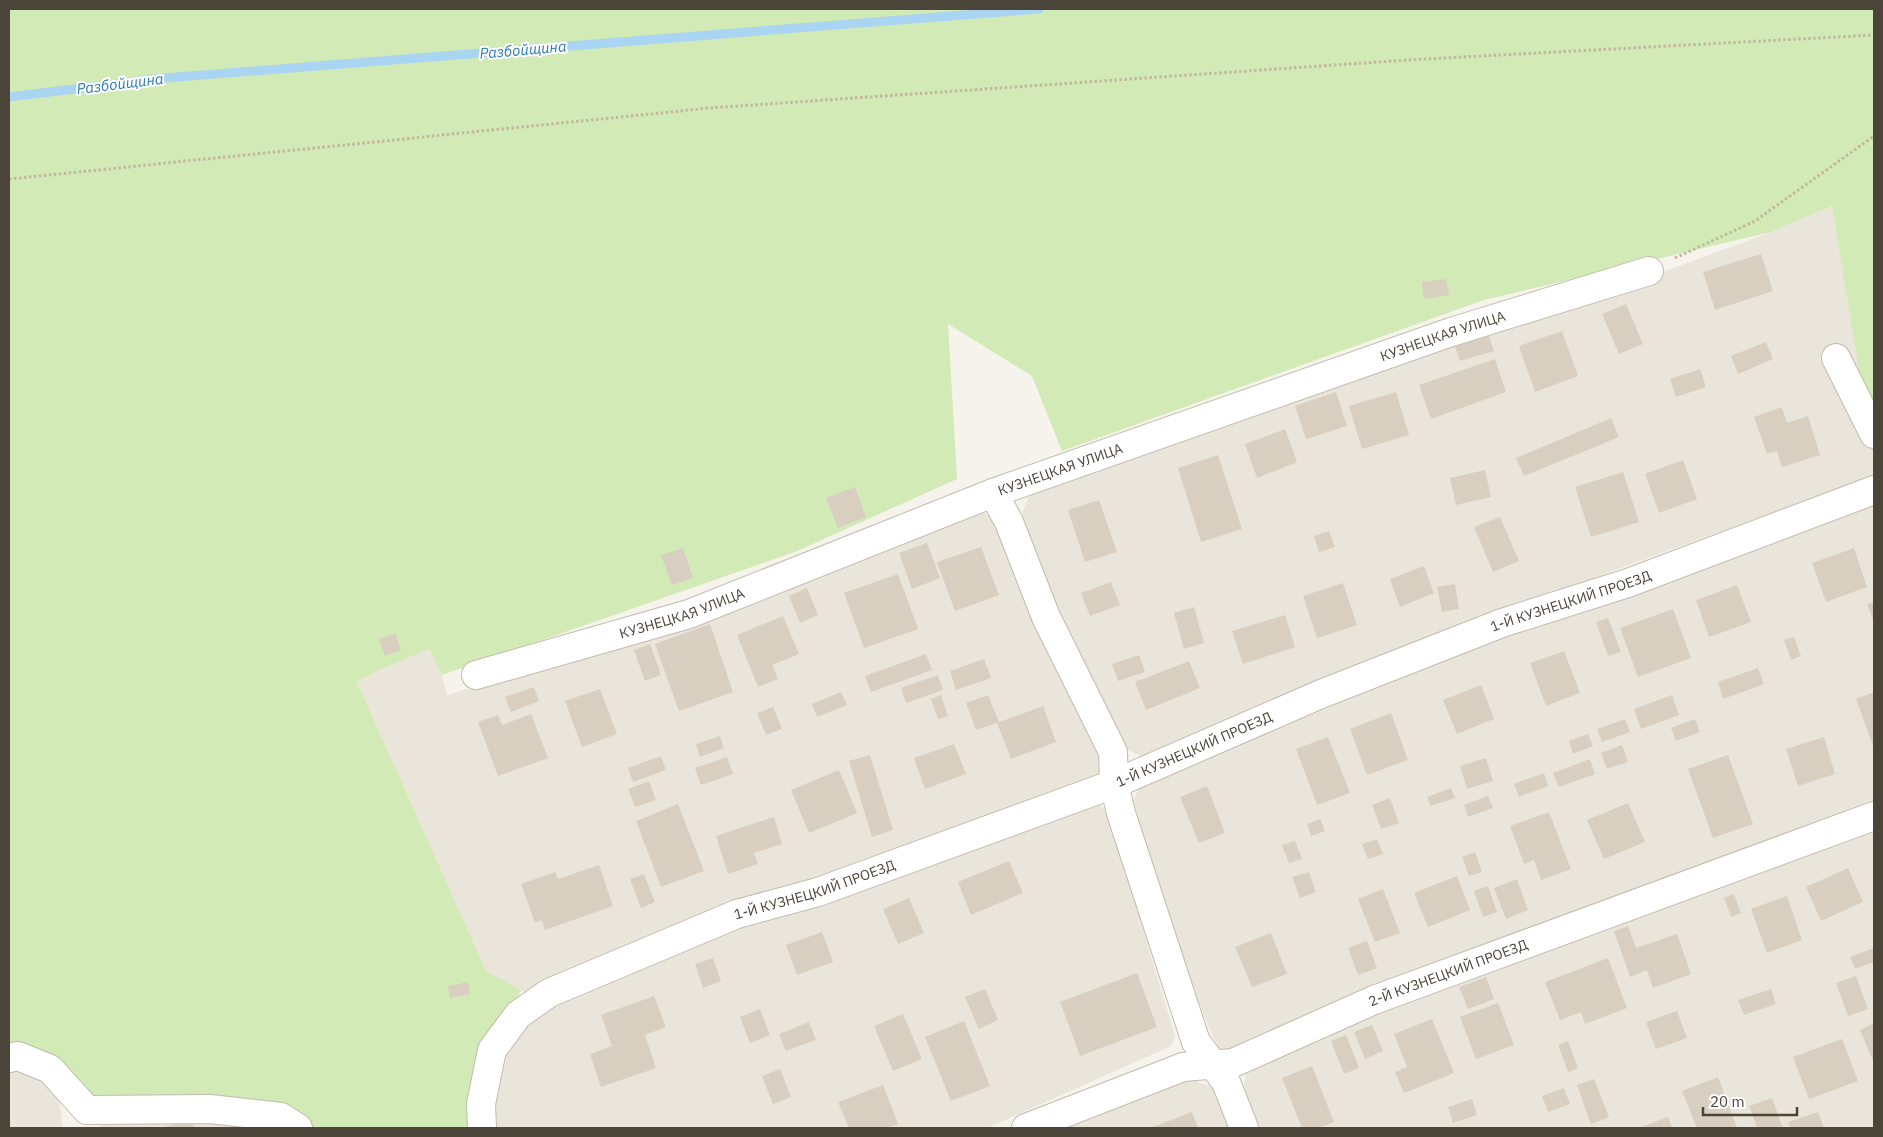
<svg xmlns="http://www.w3.org/2000/svg" width="1883" height="1137" font-family="'IBM Plex Sans',sans-serif">
	<rect width="100%" height="100%" fill="#f6f3ec"/>
	<g fill="#eae5da">
		<polygon points="1832,206 1874,430 1874,476 1623,567 1500,616 1405,645 1318,681 1148,759 1128,750 1055,614 1022,515 1030,491 1655,275 1771,232"/>
		<polygon points="1874,500 1874,804 1231,1050 1221,1051 1215,1041 1175,948 1133,800 1141,785 1327,708 1502,630"/>
		<polygon points="968,511 983,512 997,522 1105,758 1105,773 543,988 524,992 486,972 357,682 375,672 429,649 442,675 447,695 691,620"/>
		<polygon points="1094,802 1102,807 1111,823 1175,1036 1171,1046 988,1128 490,1128 508,1051 525,1021 551,1000 739,925"/>
		<polygon points="1874,826 1874,1128 1259,1128 1244,1089 1246,1074 1257,1063 1375,1012"/>
		<polygon points="9,1064 40,1073 59,1100 63,1128 9,1128"/>
		<polygon points="1190,1079 1210,1086 1222,1097 1234,1128 1044,1128"/>
		<polygon points="177,1115 260,1128 99,1128 103,1124"/>
	</g>
	<polygon fill="#d2eab5" points="9,9 1874,9 1874,453 1861,381 1832,206 1771,232 1484,300 1062,451 1032,376 948,324 957,479 795,552 442,675 429,649 375,672 357,682 486,971 521,990 472,1128 283,1128 90,1098 56,1060 38,1049 13,1046 9,1047"/>
	<g fill="none" stroke-linecap="round" stroke-linejoin="round">
		<polyline stroke="#a9d4f2" stroke-width="9" points="9,97 164,78 1039,9"/>
	</g>
	<g fill="#d8cfc1">
		<polygon points="1761,254 1773,291 1715,310 1703,272"/>
		<polygon points="1446,279 1449,295 1424,299 1422,282"/>
		<polygon points="1626,304 1643,344 1619,354 1602,314"/>
		<polygon points="1487,330 1494,351 1460,361 1453,341"/>
		<polygon points="1562,331 1578,376 1535,392 1519,346"/>
		<polygon points="1766,342 1773,359 1738,374 1731,356"/>
		<polygon points="1495,359 1506,392 1431,419 1419,385"/>
		<polygon points="1700,369 1706,387 1676,397 1670,379"/>
		<polygon points="1336,392 1347,426 1306,439 1295,406"/>
		<polygon points="1396,392 1409,435 1362,449 1349,406"/>
		<polygon points="1782,407 1787,423 1808,416 1820,455 1782,467 1777,451 1767,454 1754,417"/>
		<polygon points="1611,418 1619,437 1524,476 1516,458"/>
		<polygon points="1285,429 1297,462 1257,478 1245,444"/>
		<polygon points="1218,455 1242,529 1201,542 1178,468"/>
		<polygon points="1683,460 1697,499 1659,513 1645,474"/>
		<polygon points="1485,470 1491,497 1456,505 1450,478"/>
		<polygon points="1623,472 1639,522 1591,537 1575,487"/>
		<polygon points="855,487 866,517 838,528 826,498"/>
		<polygon points="1099,500 1117,552 1085,562 1068,510"/>
		<polygon points="1500,517 1519,561 1493,572 1474,527"/>
		<polygon points="1329,531 1335,547 1319,552 1314,536"/>
		<polygon points="927,543 940,578 912,589 899,553"/>
		<polygon points="981,547 999,595 955,611 937,562"/>
		<polygon points="683,548 693,578 672,585 661,555"/>
		<polygon points="1854,548 1867,587 1826,602 1812,563"/>
		<polygon points="1424,566 1434,593 1400,607 1390,579"/>
		<polygon points="898,574 918,629 864,648 844,593"/>
		<polygon points="1111,582 1120,605 1090,616 1081,593"/>
		<polygon points="1343,583 1357,625 1317,638 1303,596"/>
		<polygon points="1455,584 1459,609 1442,612 1437,587"/>
		<polygon points="1737,585 1751,622 1709,637 1696,600"/>
		<polygon points="807,588 818,615 800,623 789,596"/>
		<polygon points="1874,602 1874,622 1867,604"/>
		<polygon points="1194,607 1204,643 1184,649 1174,613"/>
		<polygon points="1673,609 1691,658 1638,677 1620,628"/>
		<polygon points="1285,615 1295,647 1243,664 1232,631"/>
		<polygon points="783,616 799,654 772,665 778,679 758,687 737,635"/>
		<polygon points="1608,618 1621,652 1608,656 1596,622"/>
		<polygon points="710,624 733,692 679,711 655,644"/>
		<polygon points="395,633 401,650 385,656 379,639"/>
		<polygon points="1794,637 1801,656 1791,660 1784,640"/>
		<polygon points="650,644 661,675 645,681 634,650"/>
		<polygon points="1564,651 1580,693 1546,706 1530,663"/>
		<polygon points="926,654 932,670 871,692 865,676"/>
		<polygon points="1139,655 1145,672 1118,681 1112,664"/>
		<polygon points="984,659 991,678 956,690 950,671"/>
		<polygon points="1189,661 1200,688 1146,710 1135,682"/>
		<polygon points="1758,668 1764,684 1723,699 1718,682"/>
		<polygon points="938,675 943,690 906,703 901,688"/>
		<polygon points="1481,685 1494,719 1457,734 1443,700"/>
		<polygon points="534,687 539,701 511,712 505,697"/>
		<polygon points="600,689 617,734 582,747 565,701"/>
		<polygon points="841,692 847,705 817,717 812,704"/>
		<polygon points="1874,692 1874,748 1856,699"/>
		<polygon points="941,695 948,716 938,719 931,699"/>
		<polygon points="988,695 999,722 976,730 966,703"/>
		<polygon points="1672,695 1679,715 1641,729 1634,709"/>
		<polygon points="1043,706 1056,742 1011,759 997,723"/>
		<polygon points="773,707 782,729 766,735 757,713"/>
		<polygon points="1391,713 1408,760 1367,775 1350,729"/>
		<polygon points="531,714 548,758 498,776 478,722 498,715 502,725"/>
		<polygon points="1625,719 1630,732 1602,742 1597,729"/>
		<polygon points="1695,719 1700,732 1676,741 1671,728"/>
		<polygon points="1588,734 1593,746 1573,754 1569,741"/>
		<polygon points="720,736 724,748 700,757 696,744"/>
		<polygon points="1328,737 1350,793 1317,805 1296,749"/>
		<polygon points="1824,737 1835,774 1798,786 1786,749"/>
		<polygon points="954,744 966,774 925,789 914,758"/>
		<polygon points="1622,745 1628,762 1607,769 1601,753"/>
		<polygon points="870,755 893,830 872,837 849,761"/>
		<polygon points="1728,755 1753,824 1713,838 1688,769"/>
		<polygon points="661,756 666,770 633,782 628,768"/>
		<polygon points="727,757 733,774 701,785 695,768"/>
		<polygon points="1486,758 1493,781 1467,789 1460,766"/>
		<polygon points="1590,759 1595,774 1559,787 1553,773"/>
		<polygon points="839,770 857,813 809,833 791,790"/>
		<polygon points="1544,773 1548,786 1519,797 1514,784"/>
		<polygon points="649,781 656,800 635,807 628,789"/>
		<polygon points="1207,786 1225,833 1199,843 1180,797"/>
		<polygon points="1451,788 1455,798 1431,806 1427,797"/>
		<polygon points="1488,796 1493,808 1468,817 1464,805"/>
		<polygon points="1390,798 1399,823 1381,829 1372,805"/>
		<polygon points="1628,803 1645,842 1604,859 1587,820"/>
		<polygon points="678,804 704,871 661,887 636,821"/>
		<polygon points="1549,812 1571,869 1541,880 1534,860 1524,864 1510,826"/>
		<polygon points="774,817 782,844 754,853 758,864 728,874 716,836"/>
		<polygon points="1320,819 1325,831 1311,836 1307,824"/>
		<polygon points="1377,839 1383,854 1368,859 1362,844"/>
		<polygon points="1295,841 1302,859 1289,863 1282,845"/>
		<polygon points="1475,852 1482,872 1469,876 1462,857"/>
		<polygon points="1009,861 1023,893 971,915 958,882"/>
		<polygon points="599,865 613,906 545,930 542,920 535,923 521,884 555,872 558,879"/>
		<polygon points="1848,868 1863,902 1821,921 1806,887"/>
		<polygon points="1309,872 1316,892 1300,898 1292,877"/>
		<polygon points="644,874 655,902 641,908 630,879"/>
		<polygon points="1457,876 1470,910 1428,927 1414,893"/>
		<polygon points="1517,879 1528,910 1506,919 1494,888"/>
		<polygon points="1488,886 1497,912 1483,917 1474,891"/>
		<polygon points="1383,889 1400,933 1375,942 1358,899"/>
		<polygon points="1734,894 1741,913 1731,917 1724,898"/>
		<polygon points="1787,896 1802,940 1767,953 1751,909"/>
		<polygon points="909,898 924,933 898,944 883,909"/>
		<polygon points="1628,926 1636,948 1677,934 1691,974 1653,988 1647,970 1630,977 1614,931"/>
		<polygon points="822,932 833,962 797,975 786,945"/>
		<polygon points="1271,933 1287,974 1252,987 1235,947"/>
		<polygon points="1367,941 1377,968 1358,975 1348,948"/>
		<polygon points="1874,948 1874,962 1855,969 1850,957"/>
		<polygon points="713,958 721,981 703,988 695,964"/>
		<polygon points="1608,958 1627,1008 1585,1024 1581,1012 1560,1020 1545,982"/>
		<polygon points="1137,973 1157,1027 1080,1056 1060,1002"/>
		<polygon points="1856,976 1868,1009 1848,1016 1836,983"/>
		<polygon points="1486,977 1494,999 1468,1009 1459,987"/>
		<polygon points="468,982 470,994 450,998 448,986"/>
		<polygon points="985,989 998,1020 979,1029 965,997"/>
		<polygon points="1771,989 1776,1004 1744,1015 1738,1000"/>
		<polygon points="654,996 666,1027 645,1035 656,1068 601,1087 590,1054 612,1046 601,1015"/>
		<polygon points="1498,1003 1514,1045 1476,1059 1460,1017"/>
		<polygon points="760,1009 770,1035 750,1043 740,1017"/>
		<polygon points="1677,1011 1687,1038 1656,1049 1646,1022"/>
		<polygon points="903,1014 922,1059 893,1071 874,1026"/>
		<polygon points="1432,1019 1454,1073 1404,1093 1395,1072 1407,1067 1394,1034"/>
		<polygon points="964,1021 990,1086 951,1101 925,1037"/>
		<polygon points="809,1022 816,1040 786,1051 779,1034"/>
		<polygon points="1874,1023 1874,1063 1860,1030"/>
		<polygon points="1372,1025 1383,1051 1365,1059 1354,1032"/>
		<polygon points="1346,1035 1359,1068 1344,1074 1331,1041"/>
		<polygon points="1842,1039 1858,1081 1809,1099 1793,1057"/>
		<polygon points="1568,1041 1578,1068 1568,1072 1558,1045"/>
		<polygon points="1312,1066 1334,1122 1318,1128 1302,1128 1282,1078"/>
		<polygon points="780,1069 791,1097 773,1104 762,1076"/>
		<polygon points="1718,1077 1737,1128 1697,1128 1682,1091"/>
		<polygon points="1594,1079 1609,1117 1591,1124 1577,1085"/>
		<polygon points="883,1085 898,1124 887,1128 849,1128 838,1102"/>
		<polygon points="1564,1088 1570,1104 1548,1112 1542,1096"/>
		<polygon points="1772,1098 1783,1128 1757,1128 1749,1106"/>
		<polygon points="1472,1099 1477,1115 1453,1123 1448,1107"/>
		<polygon points="1192,1112 1198,1128 1150,1128"/>
		<polygon points="1818,1112 1824,1128 1791,1128 1788,1122"/>
		<polygon points="1668,1117 1672,1128 1639,1128"/>
		<polygon points="193,1121 194,1128 163,1128 163,1127"/>
	</g>
	<g fill="none" stroke-linecap="round" stroke-linejoin="round">
		<g stroke="#c2bbae" stroke-width="30">
			<g id="minor">
				<polyline points="1836,358 1874,434"/>
				<polyline points="993,493 1009,522 1046,617 1113,752 1114,784 1121,813 1196,1042 1226,1082 1244,1128"/>
				<path id="s1" d="M476,675l213,-61 304,-121 458,-161 198,-61"/>
				<polyline points="9,1058 18,1056 50,1069 87,1110 210,1109 281,1117 298,1128"/>
				<path id="s2" d="M482,1128l-1,-24 11,-54 26,-35 31,-22 188,-79 81,-22 296,-108 207,-90 181,-71 126,-40 246,-93"/>
				<path id="s3" d="M1026,1128l157,-61 50,-4 141,-63 500,-184"/>
			</g>
		</g>
		<g stroke="#c4b79f" stroke-width="3" stroke-dasharray="2.5 2.5" stroke-linecap="butt">
			<polyline points="9,179 709,108 1407,60 1874,35"/>
			<polyline points="1675,258 1755,221 1874,136"/>
		</g>
		<use href="#minor" stroke="#fff" stroke-width="28"/>
	</g>
	<g text-anchor="middle" stroke-width="4" stroke-linejoin="round" paint-order="stroke">
		<g font-size="14" fill="#4b4439" stroke="#fff">
			<text dy="5" stroke="none"><textPath href="#s1" startOffset="1025">КУЗНЕЦКАЯ УЛИЦА</textPath></text>
			<text dy="5" stroke="none"><textPath href="#s1" startOffset="620">КУЗНЕЦКАЯ УЛИЦА</textPath></text>
			<text dy="5" stroke="none"><textPath href="#s2" startOffset="1256">1-Й КУЗНЕЦКИЙ ПРОЕЗД</textPath></text>
			<text dy="5" stroke="none"><textPath href="#s1" startOffset="215">КУЗНЕЦКАЯ УЛИЦА</textPath></text>
			<text dy="5" stroke="none"><textPath href="#s2" startOffset="851">1-Й КУЗНЕЦКИЙ ПРОЕЗД</textPath></text>
			<text dy="5" stroke="none"><textPath href="#s2" startOffset="446">1-Й КУЗНЕЦКИЙ ПРОЕЗД</textPath></text>
			<text dy="5" stroke="none"><textPath href="#s3" startOffset="452">2-Й КУЗНЕЦКИЙ ПРОЕЗД</textPath></text>
		</g>
		<g font-size="15" font-style="italic" fill="#2e7ab2" stroke="#fff">
			<text transform="translate(523 50) rotate(-5)" y="5">Разбойщина</text>
			<text transform="translate(120 84) rotate(-7)" y="5">Разбойщина</text>
		</g>
	</g>
	<rect width="1883" height="1137" fill="none" stroke="#4b4439" stroke-width="20"/>
	<path d="M1703 1107v8h94v-8" fill="none" stroke="#4b4439" stroke-width="2.5"/>
	<text x="1710" y="1107" font-size="15" fill="#4b4439" stroke="#ffffff" stroke-width="4" paint-order="stroke">20 m</text>
</svg>
